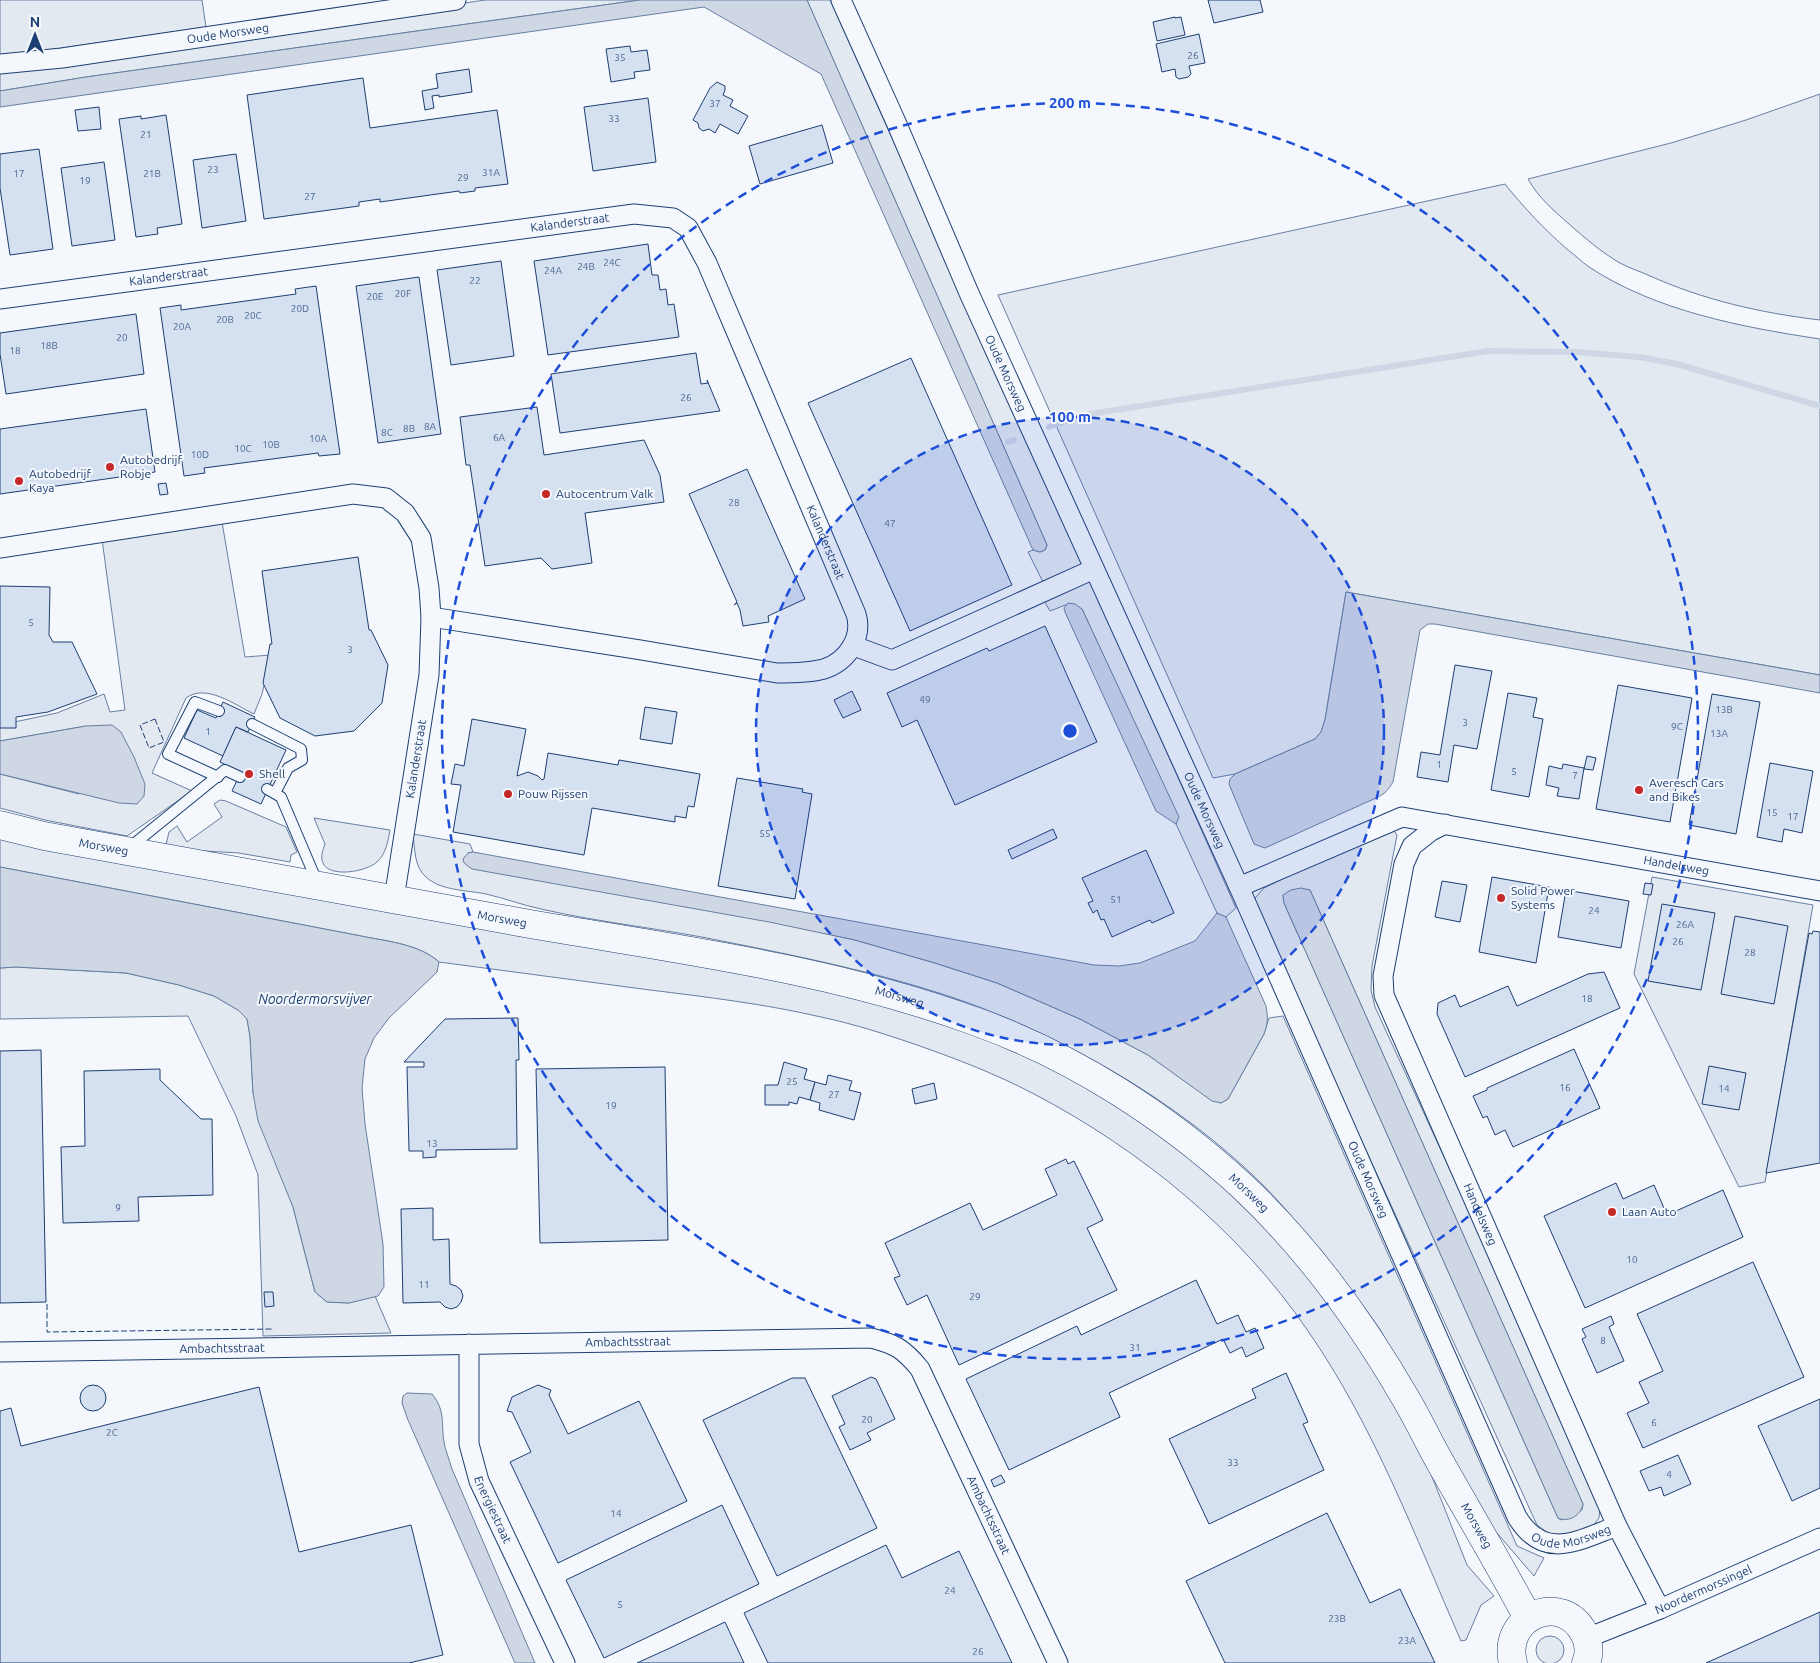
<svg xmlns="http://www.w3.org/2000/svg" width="1820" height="1663" font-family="Ubuntu,sans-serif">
	<rect width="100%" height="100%" fill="#f4f7fb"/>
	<g fill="#e3e9f0" stroke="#687fa3" fill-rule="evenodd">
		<polygon points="0,0 202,0 206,27 0,57"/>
		<polygon points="485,0 640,0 86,77 0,91 0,71"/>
		<polygon points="807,0 830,0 1082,562 1078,572 1045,586 1028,552 1033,550 1040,552 1045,550 1047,545"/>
		<path d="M1820,94v226c-59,-7 -117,-20 -172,-45 -9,-4 -19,-7 -28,-12 -19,-11 -35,-25 -51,-39 -15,-13 -31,-27 -41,-45l143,-36 75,-23z"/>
		<path d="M1505,184c19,24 40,46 63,66 7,5 14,12 21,17 67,44 152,60 231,72v336l-474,-83 -21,128 -4,12 -6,7 -80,35 -22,4 -215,-483z"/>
		<path d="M222,522l23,135 26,-2 -9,39 -8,20c-19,-9 -48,-31 -68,-16l-34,75 40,18 -65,45 -82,-16 -45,-12v-34l79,20 7,-68 -86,15v-16l57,-12 47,-19 6,18 15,-2 -23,-171z"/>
		<polygon points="1083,580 1091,581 1236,908 1226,917 1217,913 1176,824 1178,817 1082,609 1068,604 1050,611 1043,599"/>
		<polygon points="220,800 226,801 286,827 297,852 291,855 290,862 239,853 187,850 166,845 169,832 177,826 187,842 222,817 214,804"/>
		<path d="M314,818l76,12c-2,11 -4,24 -13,32 -11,10 -48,16 -54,1 -3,-7 0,-13 2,-19z"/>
		<path d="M1387,828h5l5,7 -25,131 -1,24 4,17 111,241 114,261 -1,9 -6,8 -30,11 -15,-4 -11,-8 -282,-618v-9l9,-10zM1310,890l273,614 -1,6 -21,10 -3,-2 -274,-615 -1,-8z"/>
		<path d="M0,832l701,128 250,61 169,80 131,106 89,105 85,147 42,106 27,31 -13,9 -15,35 -5,1c-46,-105 -87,-215 -153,-310 -68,-100 -167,-181 -274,-237 -38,-20 -77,-35 -117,-49 -32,-11 -63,-21 -96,-28 -56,-13 -114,-20 -171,-27 -70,-9 -141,-19 -211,-28 -21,-19 -56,-21 -83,-27l-356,-68z"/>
		<path d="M413,834l57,10 3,8 -5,1 387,87 80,23 62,20 83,36 68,36 64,45 9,3 7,-4 36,-65 5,-16 14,-2 234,530 27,12 -10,18 -44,-51 -109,-194c-14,-21 -29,-40 -45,-60 -22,-28 -45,-57 -70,-83 -86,-87 -211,-158 -327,-195 -69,-22 -141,-37 -212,-51 -61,-13 -125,-19 -186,-33 -19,-4 -37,-11 -55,-15 -19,-4 -45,-3 -60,-17 -12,-10 -11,-28 -13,-43z"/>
		<polygon points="1652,877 1813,905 1765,1182 1739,1187 1634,974"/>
		<polygon points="16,967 126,973 179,985 214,996 238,1010 247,1019 250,1036 253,1093 293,1207 315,1292 327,1302 349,1303 375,1296 391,1333 263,1336 258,1175 236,1116 188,1016 0,1019 0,968"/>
		<circle cx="1550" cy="1650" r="14"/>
	</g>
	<g fill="#cfd7e4" stroke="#687fa3">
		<polygon points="640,0 807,0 1047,545 1045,550 1040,552 1033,550 821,74 704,7 0,107 0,91 86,77"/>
		<path d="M1346,592l474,83v18l-385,-69h-7l-8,6 -27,152c-5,8 -8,12 -17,16l-111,50 -11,-4 -25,-60 1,-5 5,-5 80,-35 6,-7 4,-12z"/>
		<polygon points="1068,603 1075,604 1082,609 1179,817 1176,824 1156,811 1065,612 1064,608"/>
		<polygon points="112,725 121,732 134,757 145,784 144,796 137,804 119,803 0,774 0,741 86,726"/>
		<path d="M473,852l621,113 25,1 21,-3 55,-22 22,-28 9,4 40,89c2,11 2,17 -2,28l-36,65 -7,4 -9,-2 -64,-46 -68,-36 -83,-36 -62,-20 -80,-23 -86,-18 -297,-53 -8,-6 -1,-4 5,-6z"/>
		<path d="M0,867l356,68c27,6 62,8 83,27l-2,10 -48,46 -15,20 -9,21 -3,29 3,36 18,120 1,43 -6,9 -29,7 -22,-1 -12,-10 -22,-85 -35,-86 -5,-28 -3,-57 -3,-17 -9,-9 -24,-14 -35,-11 -53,-12 -110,-6 -16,1z"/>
		<path d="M1301,888l9,2 273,614c-2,11 -14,19 -25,14l-274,-615 -1,-8 8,-5z"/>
		<path d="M407,1393l25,1c15,18 8,32 13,53 2,7 5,15 7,22l83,194h-20l-107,-243 -6,-17 1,-7z"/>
	</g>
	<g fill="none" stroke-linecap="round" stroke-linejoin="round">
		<g stroke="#cfd7e4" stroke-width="6">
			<polyline points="1049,427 1074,418 1090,414 1488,351 1575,352 1639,357 1677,364 1820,406"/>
			<polyline points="1008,442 1014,440"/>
		</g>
	</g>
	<g fill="#d5e0f0" stroke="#1d3f73">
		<polygon points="1208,0 1260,0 1263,12 1214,23"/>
		<polygon points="1175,17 1175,18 1181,17 1185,35 1157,41 1153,22"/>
		<polygon points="1199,34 1205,63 1189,66 1191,74 1188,77 1179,79 1176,77 1175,69 1162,72 1156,44"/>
		<polygon points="630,46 631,52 647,50 650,70 634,72 635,78 611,82 606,49"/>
		<polygon points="469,69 472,92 439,97 439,95 432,96 434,108 425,110 422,91 438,88 436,74"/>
		<polygon points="363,78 370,128 497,110 508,184 475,188 475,191 460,193 459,191 380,202 380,199 359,202 359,206 264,219 247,95"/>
		<polygon points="717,82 725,86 725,90 723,95 733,100 730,106 748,116 738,134 720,124 715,133 709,129 703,131 699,128 698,123 693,120 710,88"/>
		<polygon points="648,98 656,162 593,171 584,107"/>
		<polygon points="99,107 101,129 78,131 75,110"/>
		<polygon points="166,115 182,224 157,228 158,234 136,237 119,119 141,116 141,119"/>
		<polygon points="822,125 833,163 760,184 749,146"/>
		<polygon points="39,149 53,249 10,255 0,188 0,154"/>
		<polygon points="236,154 246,221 202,228 193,160"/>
		<polygon points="104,162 115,240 72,246 61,168"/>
		<polygon points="648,244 652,275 658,275 660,290 666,289 668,305 674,304 679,337 548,355 534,261"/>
		<polygon points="501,261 514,356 451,365 437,270"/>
		<polygon points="419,277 441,434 378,443 356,286"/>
		<polygon points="316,286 340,454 319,456 318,453 204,468 205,473 184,476 160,308 181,305 181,310 296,294 295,289"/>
		<polygon points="136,314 144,374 6,394 0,354 0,333"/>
		<polygon points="696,353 701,384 708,383 707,380 720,411 560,433 551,374"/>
		<polygon points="911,358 1012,585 910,631 808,403"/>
		<polygon points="537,407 544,455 644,440 660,475 664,502 585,513 592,563 552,569 541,558 485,566 470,465 466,465 460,417"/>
		<polygon points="146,409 155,472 0,494 0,429"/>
		<polygon points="747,469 805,599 768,616 769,622 743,626 740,610 737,603 734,605 737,602 689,494"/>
		<polygon points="166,483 168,494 160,495 158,484"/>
		<polygon points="358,557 369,630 371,630 388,665 382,703 354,731 315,736 280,718 263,683 270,644 272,644 262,571"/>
		<polygon points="0,586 50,587 49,635 53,642 72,642 97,694 48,712 16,717 16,728 0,728"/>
		<polygon points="1045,626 1097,742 955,805 917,720 902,727 887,693 987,648 989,651"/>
		<polygon points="1455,665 1492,671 1477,749 1454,745 1448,782 1417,777 1421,752 1440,755"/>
		<polygon points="1618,685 1692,698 1670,822 1596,809"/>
		<polygon points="852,691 861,710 843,718 834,700"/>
		<polygon points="1508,693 1537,698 1533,717 1543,719 1529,797 1491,790"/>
		<polygon points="1712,694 1760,702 1736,834 1689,825"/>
		<polygon points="223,702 255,717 248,732 236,727 223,756 184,738 197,710 216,718"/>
		<polygon points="645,707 677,712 672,744 640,739"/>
		<polygon points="472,719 526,729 517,776 528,772 538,776 542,780 544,779 548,753 618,765 619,760 700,774 694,807 688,806 686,818 675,816 675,822 592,808 584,855 453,832 461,785 451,784 455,764 464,766"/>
		<polygon points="236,727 286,750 261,804 232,791 241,772 220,762"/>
		<polygon points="1587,756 1596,758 1593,770 1584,769"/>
		<polygon points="1770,763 1813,771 1802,833 1784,829 1782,842 1757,837"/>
		<polygon points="1563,764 1584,768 1579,799 1557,796 1559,788 1546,785 1549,766 1562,769"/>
		<polygon points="737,778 803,789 802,792 812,794 795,899 718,886"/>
		<polygon points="1053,829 1057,838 1012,859 1008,850"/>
		<polygon points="1146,850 1174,913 1152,923 1150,920 1112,937 1104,919 1101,920 1097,910 1093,913 1088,903 1093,901 1082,878"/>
		<polygon points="1492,877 1549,887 1536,963 1479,952"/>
		<polygon points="1442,881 1467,885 1460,922 1435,917"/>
		<polygon points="1645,883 1653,884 1651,895 1643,894"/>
		<polygon points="1566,890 1629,901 1621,948 1558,937"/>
		<polygon points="1662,904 1715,913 1701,990 1648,981"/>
		<polygon points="1735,916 1788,926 1774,1004 1721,994"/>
		<polygon points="1813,931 1820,932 1820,1163 1766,1173 1809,933 1812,934"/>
		<polygon points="1604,972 1620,1008 1465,1077 1437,1014 1438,1003 1455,995 1460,1007 1508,986 1517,1006 1588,974"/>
		<polygon points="518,1018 519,1060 516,1060 517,1149 436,1150 436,1157 423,1158 423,1151 409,1151 407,1067 424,1067 424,1062 404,1062 445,1019"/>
		<polygon points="1574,1049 1600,1108 1513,1147 1505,1130 1495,1135 1487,1116 1483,1118 1473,1096 1487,1090 1487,1088"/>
		<polygon points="41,1050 46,1302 0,1303 0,1051"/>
		<polygon points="784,1062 807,1069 804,1079 815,1082 810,1100 799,1097 797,1104 789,1102 789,1105 765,1105 765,1085 778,1085"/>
		<polygon points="1709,1066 1746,1073 1739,1110 1702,1104"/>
		<polygon points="665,1067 668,1240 540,1243 536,1069"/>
		<polygon points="160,1069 160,1080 201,1119 212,1119 213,1195 138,1197 139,1221 63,1223 61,1147 85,1146 84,1071"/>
		<polygon points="828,1075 852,1081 849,1090 861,1093 854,1120 819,1110 820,1103 810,1100 815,1082 826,1085"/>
		<polygon points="934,1083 937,1099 915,1104 912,1089"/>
		<polygon points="1066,1159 1068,1164 1074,1161 1103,1220 1087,1228 1117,1290 959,1365 927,1295 907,1305 894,1278 900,1276 885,1243 970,1203 983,1230 1057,1195 1045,1169"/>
		<polygon points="1616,1183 1623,1199 1654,1185 1667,1215 1723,1190 1743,1237 1585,1308 1544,1216"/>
		<polygon points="433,1208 433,1240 449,1239 450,1284 456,1286 461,1290 463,1296 461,1302 457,1307 451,1309 445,1307 440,1302 403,1303 401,1209"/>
		<polygon points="1753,1262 1804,1377 1643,1448 1627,1413 1649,1403 1639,1382 1663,1371 1637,1314"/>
		<polygon points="1196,1280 1217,1324 1238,1315 1246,1332 1255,1328 1264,1348 1246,1357 1242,1347 1230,1353 1223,1339 1109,1393 1120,1417 1009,1470 966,1379 1077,1326 1081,1335"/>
		<polygon points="264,1292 273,1292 274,1306 265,1307"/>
		<polygon points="1611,1316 1614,1324 1609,1327 1624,1361 1597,1373 1582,1339 1586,1337 1582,1329"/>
		<polygon points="1286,1373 1308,1422 1303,1424 1324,1470 1209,1524 1169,1439 1256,1398 1252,1389"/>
		<polygon points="871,1377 876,1379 895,1419 867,1433 871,1440 850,1450 839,1427 845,1424 832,1396"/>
		<polygon points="792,1378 805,1378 877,1528 777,1576 703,1420"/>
		<polygon points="538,1385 551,1390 549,1395 568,1434 639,1401 687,1501 558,1563 510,1462 531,1452 512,1412 507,1411 512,1397"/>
		<circle cx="93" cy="1398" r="13"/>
		<polygon points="259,1387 299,1552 411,1525 443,1655 409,1663 0,1663 0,1411 11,1408 21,1446"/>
		<polygon points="1820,1399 1820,1488 1792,1501 1758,1426"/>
		<polygon points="1678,1455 1691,1484 1664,1496 1661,1487 1649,1491 1640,1471"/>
		<polygon points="1001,1475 1005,1482 994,1487 991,1480"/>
		<polygon points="722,1505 759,1584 604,1658 566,1580"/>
		<polygon points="1327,1513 1370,1603 1400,1589 1435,1663 1225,1663 1186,1581"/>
		<polygon points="886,1545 902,1578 959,1551 1012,1663 768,1663 744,1613"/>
		<polygon points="1820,1612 1820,1663 1706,1663"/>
		<polygon points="725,1622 744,1663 637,1663 670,1648"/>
	</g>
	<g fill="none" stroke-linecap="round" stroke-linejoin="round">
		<g stroke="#1d3f73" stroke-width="12">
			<g id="service">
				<polyline points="252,724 301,749 302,760 288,768 275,793"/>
				<polyline points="218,777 168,754 195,702 219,711"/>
				<polyline points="267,789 281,797 318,884"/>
				<polyline points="129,848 225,770 240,777"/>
			</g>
		</g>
		<g stroke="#1d3f73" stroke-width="21">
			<g id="minor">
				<path id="s1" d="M841,0l55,122 73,171 270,594 278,630c27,45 62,23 100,9"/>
				<path id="s2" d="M0,64l62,-6 394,-58"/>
				<path id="s3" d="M0,299l634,-85 39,4 15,10 19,35 149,351c7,23 -8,47 -32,55 -15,4 -32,4 -47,4l-136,-23 -210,-33"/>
				<polyline points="0,548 353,494 386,498 405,513 421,538 429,588 431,617 429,675 394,899"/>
				<polyline points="854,646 892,660 1094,569"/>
				<path id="s4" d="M1445,824l-14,7 -19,15 -8,18 -21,112 1,19 233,531 43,83"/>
				<path id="s5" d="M1239,887l163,-70 418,74"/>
				<path id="s6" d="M469,1344v100l10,37 86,182"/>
				<path id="s7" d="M0,1352l871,-14c24,6 33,11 49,31l138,294"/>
				<path id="s8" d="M1587,1638l73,-29 160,-71"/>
			</g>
		</g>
		<g stroke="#1d3f73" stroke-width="29">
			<g id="primary">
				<path id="s9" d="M0,825l44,11c162,30 324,59 486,88 150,26 303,45 447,98 97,35 189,94 265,164 65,61 119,135 164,213 12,20 22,42 34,63 29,52 60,103 88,156"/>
				<path d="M1513,1663c-12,-47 49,-72 71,-30 5,9 6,20 2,30"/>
			</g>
		</g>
		<use href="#service" stroke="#f4f7fb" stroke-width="10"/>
		<use href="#minor" stroke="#f4f7fb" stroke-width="19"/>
		<use href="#primary" stroke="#f4f7fb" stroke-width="28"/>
		<g stroke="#1d3f73" stroke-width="1" stroke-dasharray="6 2.5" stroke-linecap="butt">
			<polygon points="155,719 164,742 149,748 140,725"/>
			<polyline points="47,1304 47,1332 274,1329"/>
		</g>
	</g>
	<circle cx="1070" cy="731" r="314" fill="#1d4ed8" fill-opacity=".12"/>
	<g fill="none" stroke="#1d4ed8" stroke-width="2.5" stroke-dasharray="9 6">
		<circle cx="1070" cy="731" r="314"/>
		<circle cx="1070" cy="731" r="628"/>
	</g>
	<g fill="#c62828" stroke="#f4f7fb" stroke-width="2">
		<circle cx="110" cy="467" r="5"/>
		<circle cx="19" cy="481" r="5"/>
		<circle cx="546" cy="494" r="5"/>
		<circle cx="249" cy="774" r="5"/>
		<circle cx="1639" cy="790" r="5"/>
		<circle cx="508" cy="794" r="5"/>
		<circle cx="1501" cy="898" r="5"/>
		<circle cx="1612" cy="1212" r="5"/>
	</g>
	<g text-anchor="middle" stroke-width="4" stroke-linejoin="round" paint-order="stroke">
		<g font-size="10" fill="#4b6792">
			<text x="1193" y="59">26</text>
			<text x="620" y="61">35</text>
			<text x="715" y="107">37</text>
			<text x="614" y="122">33</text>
			<text x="146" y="138">21</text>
			<text x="213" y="173">23</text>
			<text x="491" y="176">31A</text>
			<text x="19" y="177">17</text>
			<text x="152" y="177">21B</text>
			<text x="463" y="181">29</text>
			<text x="85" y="184">19</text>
			<text x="310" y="200">27</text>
			<text x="612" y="266">24C</text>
			<text x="586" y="270">24B</text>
			<text x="553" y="274">24A</text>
			<text x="475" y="284">22</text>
			<text x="403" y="297">20F</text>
			<text x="375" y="300">20E</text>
			<text x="300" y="312">20D</text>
			<text x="253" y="319">20C</text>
			<text x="225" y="323">20B</text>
			<text x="182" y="330">20A</text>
			<text x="122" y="341">20</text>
			<text x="49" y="349">18B</text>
			<text x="15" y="354">18</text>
			<text x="686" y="401">26</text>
			<text x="430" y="430">8A</text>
			<text x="409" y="432">8B</text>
			<text x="387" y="436">8C</text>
			<text x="499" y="441">6A</text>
			<text x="318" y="442">10A</text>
			<text x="271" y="448">10B</text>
			<text x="243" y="452">10C</text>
			<text x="200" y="458">10D</text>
			<text x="734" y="506">28</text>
			<text x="890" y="527">47</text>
			<text x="31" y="626">5</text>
			<text x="350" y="653">3</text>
			<text x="925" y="703">49</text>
			<text x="1724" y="713">13B</text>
			<text x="1465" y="726">3</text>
			<text x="1677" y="730">9C</text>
			<text x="208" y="735">1</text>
			<text x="1719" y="737">13A</text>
			<text x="1439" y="768">1</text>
			<text x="1514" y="775">5</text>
			<text x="1575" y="779">7</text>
			<text x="1772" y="816">15</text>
			<text x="1793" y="820">17</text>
			<text x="765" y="837">55</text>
			<text x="1116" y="903">51</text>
			<text x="1594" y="914">24</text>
			<text x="1685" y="928">26A</text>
			<text x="1678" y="945">26</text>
			<text x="1750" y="956">28</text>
			<text x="1587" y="1002">18</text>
			<text x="792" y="1085">25</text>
			<text x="1565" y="1091">16</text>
			<text x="1724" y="1092">14</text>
			<text x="834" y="1098">27</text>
			<text x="611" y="1109">19</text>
			<text x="432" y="1147">13</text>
			<text x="118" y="1211">9</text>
			<text x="1632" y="1263">10</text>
			<text x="424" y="1288">11</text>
			<text x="975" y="1300">29</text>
			<text x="1603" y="1344">8</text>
			<text x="1135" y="1351">31</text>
			<text x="867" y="1423">20</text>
			<text x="1654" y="1426">6</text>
			<text x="112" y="1436">2C</text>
			<text x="1233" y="1466">33</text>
			<text x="1669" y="1478">4</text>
			<text x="616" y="1517">14</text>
			<text x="950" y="1594">24</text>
			<text x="620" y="1608">5</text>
			<text x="1337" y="1622">23B</text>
			<text x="1407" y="1644">23A</text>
			<text x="978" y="1655">26</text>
		</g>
		<g font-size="12" fill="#1d3f73" stroke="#f4f7fb">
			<text dy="4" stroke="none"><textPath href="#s2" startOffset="230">Oude Morsweg</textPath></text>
			<text dy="4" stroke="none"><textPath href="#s3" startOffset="575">Kalanderstraat</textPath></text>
			<text dy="4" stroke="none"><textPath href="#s3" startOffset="170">Kalanderstraat</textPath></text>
			<text dy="4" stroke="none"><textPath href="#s1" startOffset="408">Oude Morsweg</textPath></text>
			<text dy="4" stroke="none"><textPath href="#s3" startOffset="1040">Kalanderstraat</textPath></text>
			<text transform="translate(416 759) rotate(-81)" y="4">Kalanderstraat</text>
			<text dy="4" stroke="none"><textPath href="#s1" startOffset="888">Oude Morsweg</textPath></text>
			<text dy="4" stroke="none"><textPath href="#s9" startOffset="106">Morsweg</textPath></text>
			<text dy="4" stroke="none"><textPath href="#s5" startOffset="456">Handelsweg</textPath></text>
			<text dy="4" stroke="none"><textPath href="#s9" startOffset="511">Morsweg</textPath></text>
			<text dy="4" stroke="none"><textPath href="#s9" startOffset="916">Morsweg</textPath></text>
			<text dy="4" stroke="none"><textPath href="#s1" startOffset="1292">Oude Morsweg</textPath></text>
			<text dy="4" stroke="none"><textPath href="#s9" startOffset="1321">Morsweg</textPath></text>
			<text dy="4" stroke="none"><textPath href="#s4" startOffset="432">Handelsweg</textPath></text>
			<text dy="4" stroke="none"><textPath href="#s7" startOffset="628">Ambachtsstraat</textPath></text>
			<text dy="4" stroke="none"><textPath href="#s7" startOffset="222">Ambachtsstraat</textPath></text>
			<text dy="4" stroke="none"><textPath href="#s6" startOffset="170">Energiestraat</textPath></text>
			<text dy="4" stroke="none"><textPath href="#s7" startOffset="1092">Ambachtsstraat</textPath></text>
			<text dy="4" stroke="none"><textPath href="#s9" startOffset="1726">Morsweg</textPath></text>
			<text dy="4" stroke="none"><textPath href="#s1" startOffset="1726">Oude Morsweg</textPath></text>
			<text dy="4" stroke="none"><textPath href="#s8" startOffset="126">Noordermorssingel</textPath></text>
		</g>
		<g font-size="12" fill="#1d3f73" stroke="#f4f7fb" text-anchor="start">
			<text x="120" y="464">Autobedrijf<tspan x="120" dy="14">Robje</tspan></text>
			<text x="29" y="478">Autobedrijf<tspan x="29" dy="14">Kaya</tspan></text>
			<text x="556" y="498">Autocentrum Valk</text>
			<text x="259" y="778">Shell</text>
			<text x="1649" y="787">Averesch Cars<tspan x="1649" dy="14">and Bikes</tspan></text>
			<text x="518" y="798">Pouw Rijssen</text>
			<text x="1511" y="895">Solid Power<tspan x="1511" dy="14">Systems</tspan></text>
			<text x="1622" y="1216">Laan Auto</text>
		</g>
		<g font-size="14" font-style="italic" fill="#1d3f73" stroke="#f4f7fb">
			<text x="315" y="1004">Noordermorsvijver</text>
		</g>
	</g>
	<circle cx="1070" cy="731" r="8" fill="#1d4ed8" stroke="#f4f7fb" stroke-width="2.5"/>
	<g font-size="15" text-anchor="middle" font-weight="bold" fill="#1d4ed8" stroke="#f4f7fb" stroke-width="4" stroke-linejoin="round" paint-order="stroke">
		<text x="1070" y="108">200 m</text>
		<text x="1070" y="422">100 m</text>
	</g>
	<g transform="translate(35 35)" stroke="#f4f7fb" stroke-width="4" paint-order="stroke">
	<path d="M0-4L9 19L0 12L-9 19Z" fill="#1d3f73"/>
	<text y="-8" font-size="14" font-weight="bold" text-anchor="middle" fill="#1d3f73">N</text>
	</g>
</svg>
